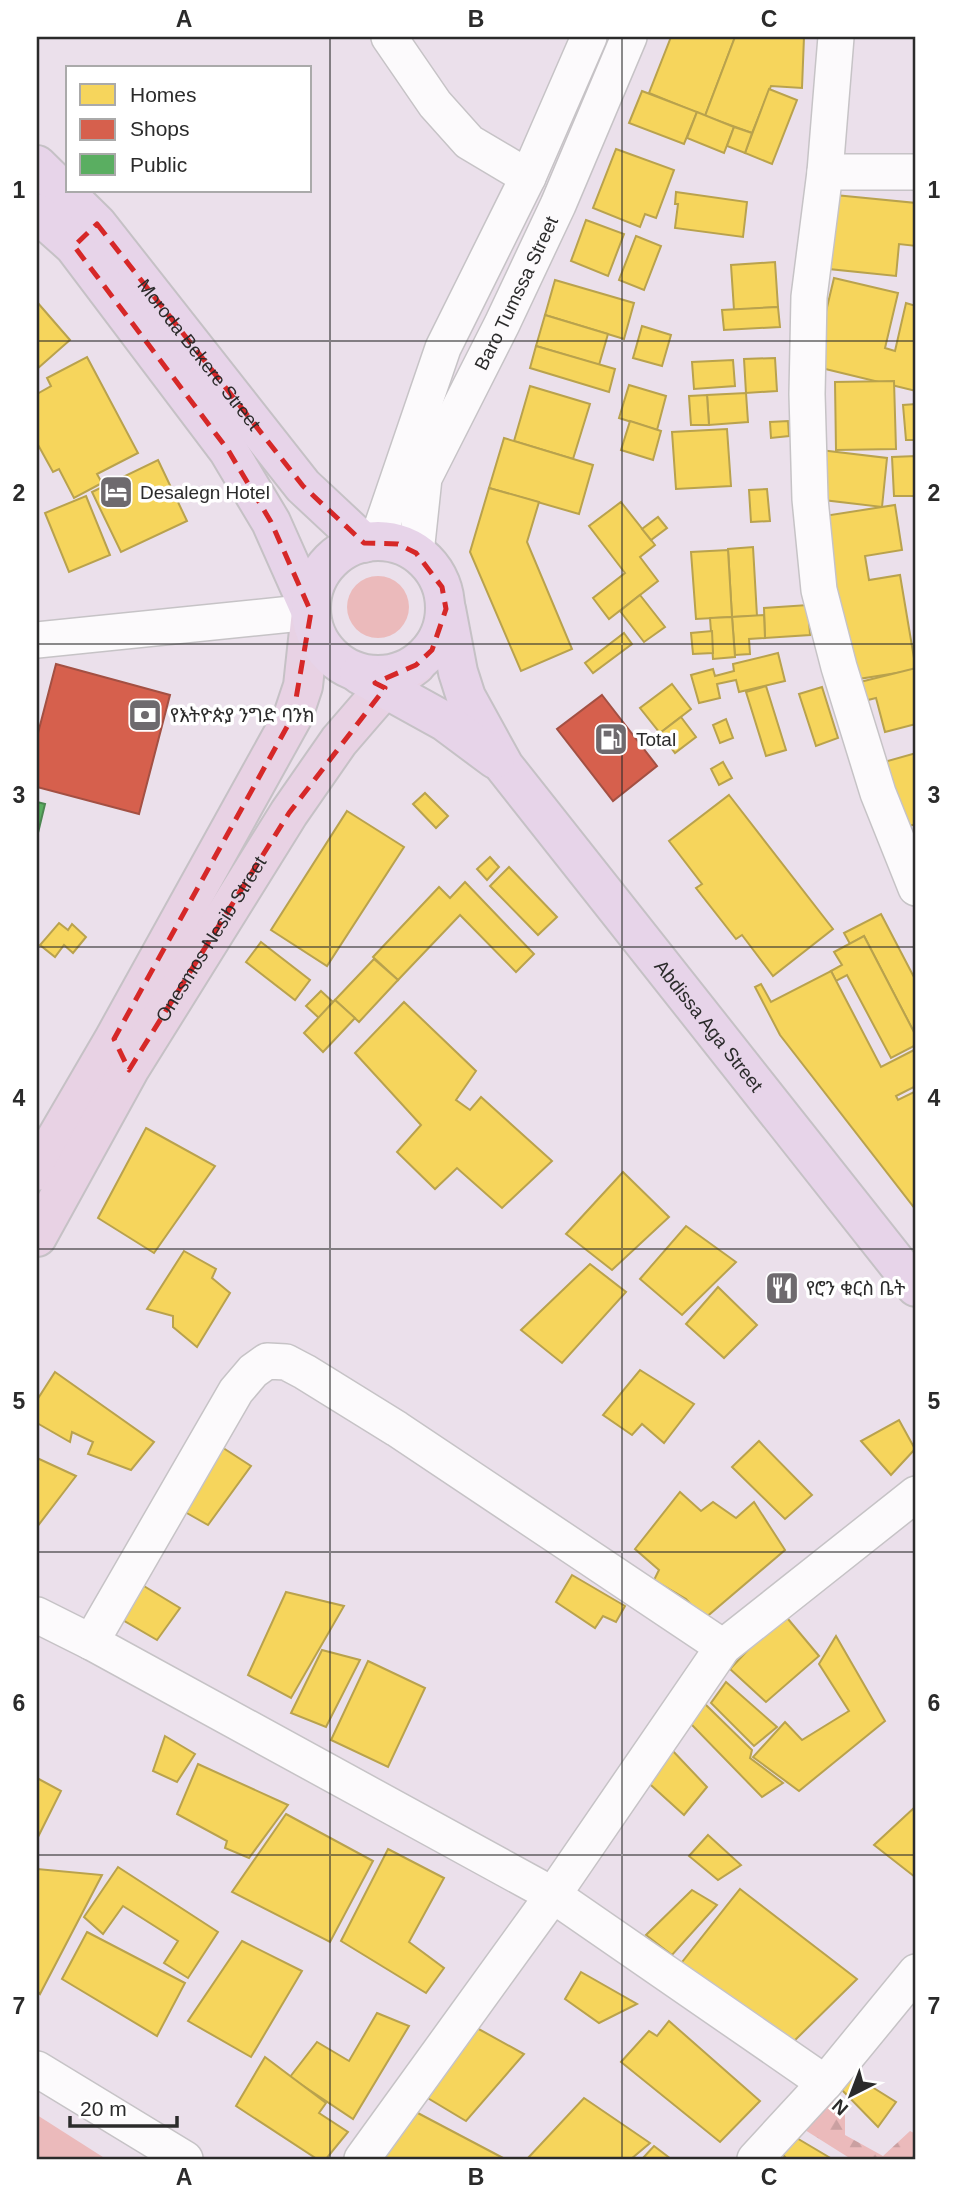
<svg xmlns="http://www.w3.org/2000/svg" width="953" height="2196" font-family="Arial,'Noto Sans Ethiopic',sans-serif">
	<defs>
		<pattern id="forest-firs" width="22" height="20" patternUnits="userSpaceOnUse" patternTransform="scale(1.75)"><rect width="22" height="20" fill="#ebbabb"/><path d="M5 1l3.5 6h-7zM16 11l3.5 6h-7z" fill="#caa0a1"/></pattern>
	</defs>
	<rect width="100%" height="100%" fill="#ebe0eb"/>
	<g fill="#ebbabb">
		<circle cx="378" cy="607" r="31"/>
		<polygon points="37,2115 106,2159 37,2159"/>
	</g>
	<polygon fill="url(#forest-firs)" points="825,2099 845,2106 845,2135 883,2156 910,2131 916,2134 916,2159 851,2159 805,2130"/>
	<g fill="#f6d55c" stroke="#b9a24d" stroke-width="2">
		<polygon points="671,37 735,37 705,116 649,93"/>
		<polygon points="735,37 804,37 802,88 771,86 752,133 705,116"/>
		<polygon points="769,89 797,100 772,164 745,153"/>
		<polygon points="642,91 697,112 684,144 629,123"/>
		<polygon points="697,112 734,127 724,153 687,138"/>
		<polygon points="734,127 752,133 745,153 727,146"/>
		<polygon points="616,149 674,170 656,218 645,214 640,227 593,208"/>
		<polygon points="676,192 747,202 743,237 675,228 678,204 675,204"/>
		<polygon points="835,195 916,203 916,246 899,244 896,276 829,269"/>
		<polygon points="586,220 624,234 608,276 571,261"/>
		<polygon points="636,236 661,246 644,290 619,280"/>
		<polygon points="775,262 778,307 734,310 731,265"/>
		<polygon points="834,278 898,293 885,348 895,351 906,303 916,306 916,391 813,366"/>
		<polygon points="555,280 634,303 624,339 545,315"/>
		<polygon points="37,302 70,340 37,369"/>
		<polygon points="778,307 780,327 724,330 722,310"/>
		<polygon points="545,315 608,334 599,365 536,346"/>
		<polygon points="642,326 671,335 662,366 633,358"/>
		<polygon points="536,346 615,369 609,392 530,368"/>
		<polygon points="87,357 138,453 97,474 102,483 74,498 59,469 53,472 37,443 37,394 51,386 47,378"/>
		<polygon points="775,358 777,391 746,393 744,359"/>
		<polygon points="733,360 735,386 694,389 692,362"/>
		<polygon points="894,381 896,449 836,450 835,382"/>
		<polygon points="629,385 666,396 657,430 619,418"/>
		<polygon points="530,386 590,404 573,459 514,441"/>
		<polygon points="746,393 748,422 709,425 707,395"/>
		<polygon points="707,395 709,425 691,425 689,396"/>
		<polygon points="916,404 916,440 906,440 903,405"/>
		<polygon points="630,421 661,431 653,460 621,450"/>
		<polygon points="788,421 789,436 771,438 770,422"/>
		<polygon points="727,429 731,486 676,489 672,432"/>
		<polygon points="504,438 593,465 579,514 489,488"/>
		<polygon points="820,450 887,458 882,507 815,499"/>
		<polygon points="916,456 916,496 894,496 892,457"/>
		<polygon points="158,460 187,521 121,552 92,492"/>
		<polygon points="489,488 539,502 527,542 572,649 521,671 470,552"/>
		<polygon points="767,489 770,521 751,522 749,490"/>
		<polygon points="86,496 110,555 69,572 45,513"/>
		<polygon points="621,502 655,545 640,557 658,581 609,619 593,598 625,573 589,526"/>
		<polygon points="895,505 902,550 865,556 869,580 900,575 916,670 852,680 824,516"/>
		<polygon points="658,517 667,528 651,540 642,529"/>
		<polygon points="753,547 757,616 732,617 728,549"/>
		<polygon points="728,550 732,617 696,619 691,552"/>
		<polygon points="640,595 665,627 644,642 620,611"/>
		<polygon points="808,605 810,635 765,638 764,608"/>
		<polygon points="764,615 765,638 749,639 750,654 735,655 732,617"/>
		<polygon points="732,617 735,657 713,659 710,618"/>
		<polygon points="712,631 713,653 693,654 691,633"/>
		<polygon points="624,633 632,644 593,673 585,663"/>
		<polygon points="778,653 785,681 739,692 736,680 717,684 720,698 699,703 691,675 713,669 715,676 734,671 733,664"/>
		<polygon points="916,668 916,724 885,732 876,698 848,705 844,686"/>
		<polygon points="672,684 691,709 660,733 640,708"/>
		<polygon points="766,686 786,750 766,756 746,692"/>
		<polygon points="822,687 838,738 816,746 799,694"/>
		<polygon points="681,717 696,737 675,753 660,733"/>
		<polygon points="726,719 733,738 720,743 713,725"/>
		<polygon points="916,753 916,824 889,832 870,766"/>
		<polygon points="723,762 732,778 719,785 711,769"/>
		<polygon points="425,793 448,816 436,828 413,804"/>
		<polygon points="729,795 833,929 773,976 742,935 736,939 696,888 702,884 669,841"/>
		<polygon points="347,811 404,847 327,966 271,930"/>
		<polygon points="490,857 499,867 487,880 477,869"/>
		<polygon points="509,867 557,917 538,935 490,886"/>
		<polygon points="465,882 534,954 516,972 460,915 398,980 373,957 439,887 450,898"/>
		<polygon points="881,914 916,981 916,1036 864,936 850,944 844,933"/>
		<polygon points="59,923 68,930 72,924 86,937 73,953 64,945 55,957 40,945"/>
		<polygon points="864,936 916,1036 916,1045 891,1058 847,975 836,981 831,971 842,965 834,952"/>
		<polygon points="261,942 310,980 295,1000 246,962"/>
		<polygon points="374,959 398,980 359,1022 335,1000"/>
		<polygon points="831,971 881,1067 916,1049 916,1086 896,1096 898,1100 916,1091 916,1210 780,1035 755,987 761,984 771,1002"/>
		<polygon points="321,991 333,1002 319,1018 306,1006"/>
		<polygon points="335,1000 355,1018 323,1052 304,1033"/>
		<polygon points="404,1002 476,1071 456,1100 470,1110 481,1097 552,1161 502,1208 457,1168 435,1189 397,1152 421,1125 355,1053"/>
		<polygon points="146,1128 215,1166 154,1253 98,1218"/>
		<polygon points="623,1172 669,1217 612,1270 566,1234"/>
		<polygon points="686,1226 736,1262 682,1315 640,1279"/>
		<polygon points="184,1251 216,1269 212,1278 230,1293 197,1347 173,1327 173,1316 147,1309"/>
		<polygon points="590,1264 626,1292 562,1363 521,1330"/>
		<polygon points="718,1287 757,1325 724,1358 686,1324"/>
		<polygon points="640,1370 694,1404 664,1443 642,1424 632,1435 603,1415"/>
		<polygon points="55,1372 154,1442 131,1470 88,1454 93,1442 72,1432 70,1442 37,1423 37,1400"/>
		<polygon points="899,1420 915,1449 891,1475 861,1441"/>
		<polygon points="759,1441 812,1495 785,1519 732,1467"/>
		<polygon points="217,1444 251,1466 208,1525 178,1508"/>
		<polygon points="37,1458 76,1476 37,1527"/>
		<polygon points="680,1492 701,1511 713,1502 736,1518 754,1502 785,1550 704,1619 686,1599 654,1580 659,1570 635,1549"/>
		<polygon points="572,1575 625,1606 616,1622 603,1616 595,1628 556,1602"/>
		<polygon points="134,1580 180,1608 157,1640 116,1616"/>
		<polygon points="286,1592 344,1606 291,1698 248,1675"/>
		<polygon points="783,1613 819,1656 766,1702 730,1669"/>
		<polygon points="836,1636 885,1721 799,1791 753,1757 785,1722 802,1740 849,1711 819,1664"/>
		<polygon points="322,1650 360,1660 326,1727 291,1713"/>
		<polygon points="368,1661 425,1688 388,1767 331,1740"/>
		<polygon points="726,1682 777,1727 754,1746 711,1703"/>
		<polygon points="705,1704 752,1750 750,1758 783,1783 762,1797 690,1723"/>
		<polygon points="165,1736 195,1754 177,1782 153,1771"/>
		<polygon points="671,1749 707,1787 684,1815 642,1777"/>
		<polygon points="198,1764 288,1805 249,1858 225,1848 227,1841 177,1814"/>
		<polygon points="37,1778 61,1791 37,1839"/>
		<polygon points="916,1806 916,1875 915,1877 874,1845"/>
		<polygon points="286,1814 373,1861 330,1942 232,1892"/>
		<polygon points="708,1835 741,1865 718,1880 689,1856"/>
		<polygon points="388,1849 444,1878 409,1942 444,1968 426,1993 341,1941"/>
		<polygon points="118,1867 218,1932 188,1978 164,1963 178,1941 123,1906 103,1934 84,1917"/>
		<polygon points="37,1869 102,1875 40,1994 37,1991"/>
		<polygon points="740,1889 857,1979 786,2049 675,1971"/>
		<polygon points="692,1890 717,1905 672,1955 646,1935"/>
		<polygon points="87,1932 185,1983 157,2036 62,1979"/>
		<polygon points="242,1941 302,1971 251,2057 188,2021"/>
		<polygon points="581,1972 637,2004 599,2023 565,1999"/>
		<polygon points="377,2013 409,2026 353,2119 290,2077 317,2042 349,2061"/>
		<polygon points="669,2021 760,2101 720,2142 621,2062 649,2031 657,2036"/>
		<polygon points="475,2027 524,2054 466,2121 426,2097"/>
		<polygon points="265,2057 326,2103 319,2113 348,2132 326,2159 317,2159 236,2106"/>
		<polygon points="845,2070 896,2102 878,2127 840,2088"/>
		<polygon points="584,2098 650,2143 631,2159 527,2159"/>
		<polygon points="414,2111 505,2159 373,2159"/>
		<polygon points="795,2137 832,2159 787,2159 782,2154"/>
		<polygon points="654,2146 671,2159 642,2159"/>
	</g>
	<g fill="#d6604d" stroke="#a35043" stroke-width="2">
		<polygon points="56,664 170,695 139,814 37,787 37,737"/>
		<polygon points="602,695 657,766 613,801 557,729"/>
	</g>
	<polygon fill="#5aae61" stroke="#4c8751" stroke-width="2" points="37,802 45,804 37,837"/>
	<g fill="none" stroke-linecap="round" stroke-linejoin="round">
		<g stroke="#c6c3c6" stroke-width="38">
			<g id="minor">
				<polyline points="389,37 435,104 469,142 528,177"/>
				<polyline points="836,37 825,172 809,297 807,394 810,499 819,590 839,667 878,793 916,888"/>
				<polyline points="825,172 916,172"/>
				<polyline points="377,541 443,348 528,177 589,37"/>
				<path id="s1" d="M416,553l8,-75 78,-154 56,-119 71,-168"/>
				<polyline points="37,640 311,612"/>
				<polyline points="37,1615 91,1642 553,1895 825,2083"/>
				<polyline points="91,1642 236,1391 253,1371 267,1361 286,1362 305,1372 397,1429 723,1647"/>
				<polyline points="37,2069 185,2159"/>
				<polyline points="362,2159 553,1895 723,1647 916,1494"/>
				<polyline points="755,2159 825,2083 916,1972"/>
			</g>
		</g>
		<g stroke="#c5c1c5" stroke-width="42">
			<g id="major">
				<polyline points="37,1171 114,1039 293,716 303,686 311,612"/>
				<path id="s2" d="M37,1237l92,-167 160,-257 50,-72 25,-29 21,-24 31,-23"/>
			</g>
		</g>
		<g stroke="#c5c1c5" stroke-width="42">
			<g id="highway">
				<path id="s3" d="M37,165l60,59 206,262 61,57"/>
				<polyline points="37,213 74,246 228,450 271,522 311,612"/>
				<circle cx="378" cy="608" r="67"/>
				<path id="s4" d="M446,609l12,63 8,25 38,69 412,521"/>
				<polyline points="359,674 444,721 495,759"/>
			</g>
		</g>
		<use href="#minor" stroke="#fcfafc" stroke-width="35"/>
		<use href="#major" stroke="#e8d2e4" stroke-width="38"/>
		<use href="#highway" stroke="#e7d4e9" stroke-width="38"/>
	</g>
	<path fill="none" stroke="#d62828" stroke-width="5" stroke-dasharray="14 9" stroke-linejoin="round" d="M97,224l206,262 61,57 34,1 18,9 26,34 4,22 -14,41 -16,15 -41,18 10,5 -96,125 -160,257 -15,-31 179,-323 18,-104 -40,-90 -43,-72 -154,-204z"/>
	<path fill="none" stroke="#2b2b2b" stroke-width="2" stroke-opacity="0.55" d="M330,37v2122M622,37v2122M37,341h879M37,644h879M37,947h879M37,1249h879M37,1552h879M37,1855h879"/>
	<defs>
		<g id="hotel-square" transform="scale(1.75)"><rect x="-9" y="-9" width="18" height="18" rx="4" fill="#6e6a6e" stroke="#fff"/><path d="M-6-4.5h1.5V1H6V5H4.5V3h-9V5H-6ZM-4 0a1.8 1.8 0 1 1 3.6 0ZM.5 0V-2.5h3Q6-2.5 6 0Z" fill="#fff"/></g>
		<g id="bank-square" transform="scale(1.75)"><rect x="-9" y="-9" width="18" height="18" rx="4" fill="#6e6a6e" stroke="#fff"/><path d="M-6-4H6V4H-6ZM0-2.3a2.3 2.3 0 1 0 0 4.6a2.3 2.3 0 1 0 0-4.6Z" fill="#fff"/></g>
		<g id="fuel-square" transform="scale(1.75)"><rect x="-9" y="-9" width="18" height="18" rx="4" fill="#6e6a6e" stroke="#fff"/><path d="M-5.5-6h7V0h2V4h1.3V-2.5L3-4.5l.8-.8L6-3V5H2.5V1h-1V6h-7ZM-4.2-4.7v3.2H.2V-4.7Z" fill="#fff"/></g>
		<g id="restaurant-square" transform="scale(1.75)"><rect x="-9" y="-9" width="18" height="18" rx="4" fill="#6e6a6e" stroke="#fff"/><path d="M-5-6h1v4h1v-4h1v4h1v-4h1v5L-1.5 .5V6h-2V.5L-5-1ZM5-6V6H3V1.5H1.5Q1.5-4 5-6Z" fill="#fff"/></g>
	</defs>
	<g fill-rule="evenodd">
		<use href="#hotel-square" x="116" y="492"/>
		<use href="#bank-square" x="145" y="715"/>
		<use href="#fuel-square" x="611" y="739"/>
		<use href="#restaurant-square" x="782" y="1288"/>
	</g>
	<g text-anchor="middle" stroke-width="7" stroke-linejoin="round" paint-order="stroke">
		<g font-size="19" fill="#2b2b2b" stroke="#fff">
			<text dy="7" stroke="none"><textPath href="#s1" startOffset="282">Baro Tumssa Street</textPath></text>
			<text dy="7" stroke="none"><textPath href="#s3" startOffset="250">Moroda Bekere Street</textPath></text>
			<text dy="7" stroke="none"><textPath href="#s2" startOffset="345">Onesmos Nesib Street</textPath></text>
			<text dy="7" stroke="none"><textPath href="#s4" startOffset="500">Abdissa Aga Street</textPath></text>
		</g>
		<g font-size="19" fill="#2b2b2b" stroke="#fff" text-anchor="start">
			<text x="140" y="499">Desalegn Hotel</text>
			<text x="170" y="722">የእትዮጵያ ንግድ ባንክ</text>
			<text x="636" y="746">Total</text>
			<text x="806" y="1295">የሮን ቁርስ ቤት</text>
		</g>
	</g>
	<rect width="953" height="2196" fill="none" stroke="#ffffff" stroke-width="77"/>
	<rect x="66" y="66" width="245" height="126" fill="#ffffff" stroke="#aaaaaa" stroke-width="2"/>
	<rect x="80" y="84" width="35" height="21" fill="#f6d55c" stroke="#aaaaaa" stroke-width="2"/>
	<text x="130" y="102" font-size="21" fill="#2b2b2b">Homes</text>
	<rect x="80" y="119" width="35" height="21" fill="#d6604d" stroke="#aaaaaa" stroke-width="2"/>
	<text x="130" y="136" font-size="21" fill="#2b2b2b">Shops</text>
	<rect x="80" y="154" width="35" height="21" fill="#5aae61" stroke="#aaaaaa" stroke-width="2"/>
	<text x="130" y="172" font-size="21" fill="#2b2b2b">Public</text>
	<g transform="translate(851 2095) rotate(222)" stroke="#ffffff" stroke-width="5" paint-order="stroke">
	<path d="M0-5L12 26L0 18L-12 26Z" fill="#2b2b2b"/>
	<text y="-10" font-size="19" font-weight="bold" text-anchor="middle" fill="#2b2b2b">N</text>
	</g>
	<path d="M70 2116v10h107v-10" fill="none" stroke="#2b2b2b" stroke-width="3.5"/>
	<text x="80" y="2116" font-size="21" fill="#2b2b2b" stroke="#ffffff" stroke-width="5" paint-order="stroke">20 m</text>
	<rect x="38" y="38" width="876" height="2120" fill="none" stroke="#2b2b2b" stroke-width="2.5"/>
	<g font-size="23" text-anchor="middle" font-weight="bold" fill="#2b2b2b">
		<text x="184" y="27">A</text>
		<text x="476" y="27">B</text>
		<text x="769" y="27">C</text>
		<text x="19" y="198">1</text>
		<text x="934" y="198">1</text>
		<text x="19" y="501">2</text>
		<text x="934" y="501">2</text>
		<text x="19" y="803">3</text>
		<text x="934" y="803">3</text>
		<text x="19" y="1106">4</text>
		<text x="934" y="1106">4</text>
		<text x="19" y="1409">5</text>
		<text x="934" y="1409">5</text>
		<text x="19" y="1711">6</text>
		<text x="934" y="1711">6</text>
		<text x="19" y="2014">7</text>
		<text x="934" y="2014">7</text>
		<text x="184" y="2185">A</text>
		<text x="476" y="2185">B</text>
		<text x="769" y="2185">C</text>
	</g>
</svg>
